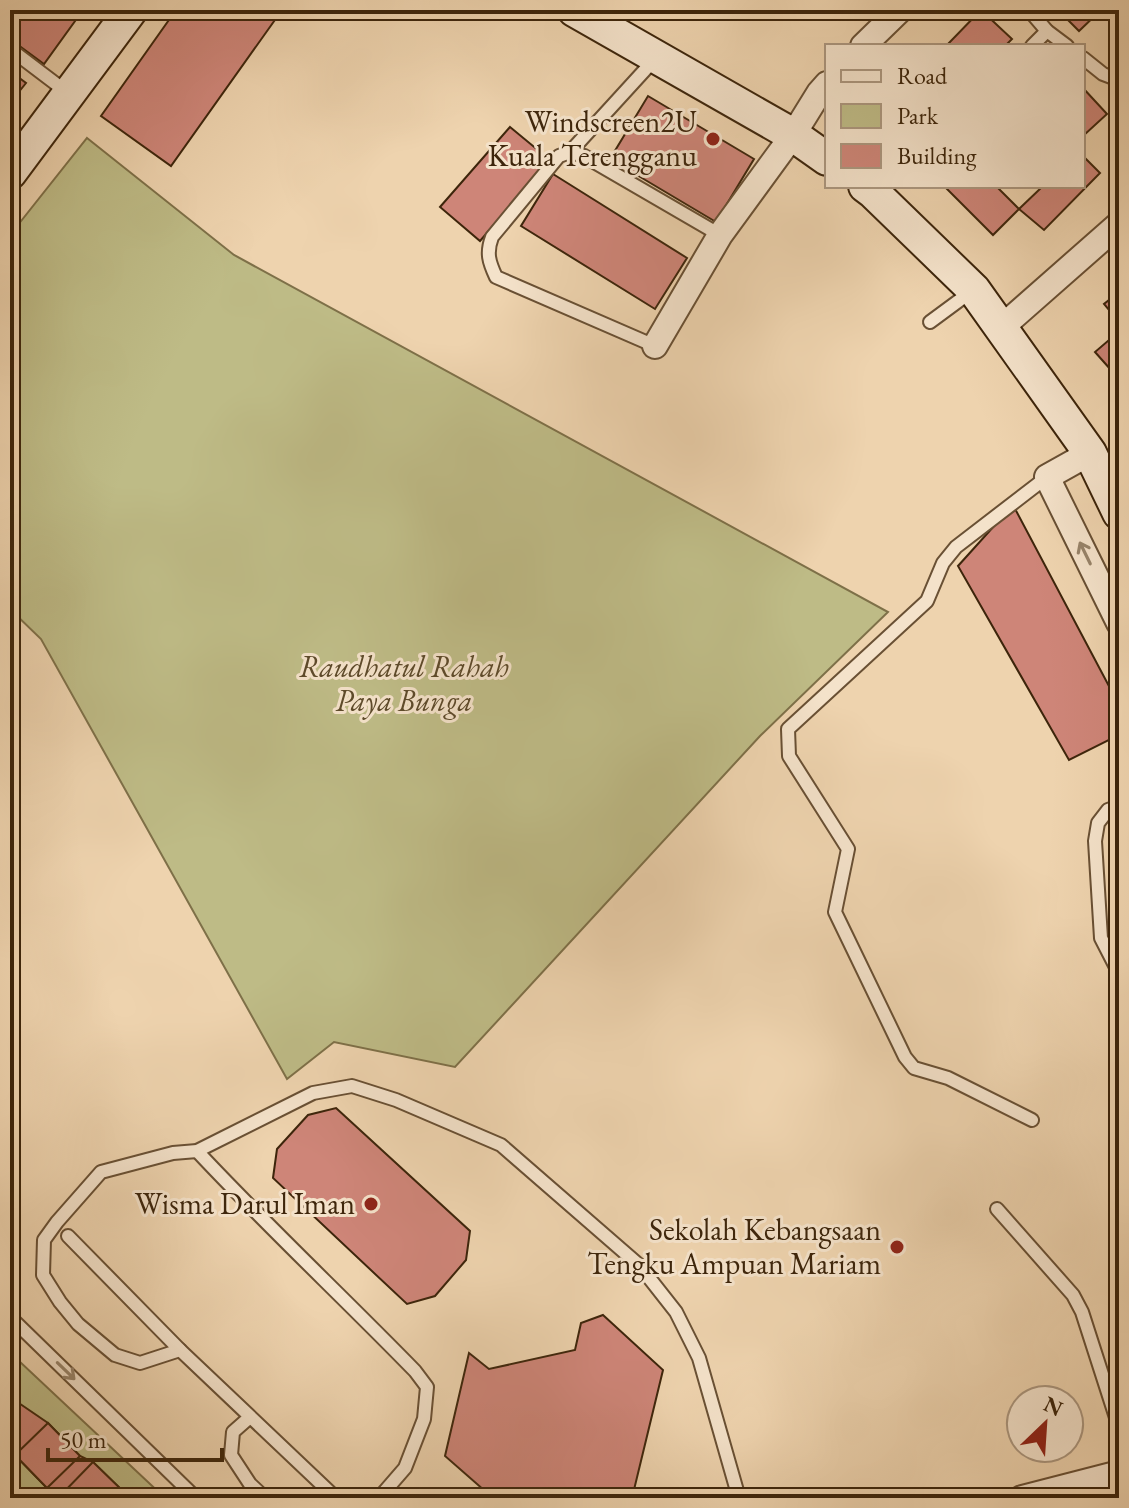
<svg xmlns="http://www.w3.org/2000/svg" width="1129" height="1508" font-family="'EB Garamond',serif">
	<rect width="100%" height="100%" fill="#eed3ae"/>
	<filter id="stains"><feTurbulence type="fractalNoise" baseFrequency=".0025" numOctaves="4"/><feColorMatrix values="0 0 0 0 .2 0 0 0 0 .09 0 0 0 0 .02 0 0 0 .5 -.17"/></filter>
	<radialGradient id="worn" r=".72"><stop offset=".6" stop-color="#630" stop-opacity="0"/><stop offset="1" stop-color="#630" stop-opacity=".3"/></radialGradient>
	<g fill="#bebb86" stroke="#7e7048" stroke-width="2">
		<polygon points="87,138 234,255 888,612 760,736 455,1067 334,1042 287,1079 41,639 10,609 10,235"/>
		<polygon points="10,1355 18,1360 165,1498 10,1498"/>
	</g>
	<g fill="#ce8578" stroke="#3d250b" stroke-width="2">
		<polygon points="10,10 83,10 44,64 10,39"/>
		<polygon points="176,10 282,10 171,166 101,116"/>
		<polygon points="981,10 1012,39 1005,46 946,46"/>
		<polygon points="1058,10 1101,10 1079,31"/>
		<polygon points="10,71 26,83 10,103"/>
		<polygon points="1083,88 1107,114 1083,136"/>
		<polygon points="648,96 754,159 716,222 610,159"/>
		<polygon points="510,127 550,160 480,241 440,207"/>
		<polygon points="1083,156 1100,173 1044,230 1019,209 1043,186 1083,186"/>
		<polygon points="553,174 687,258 655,309 521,226"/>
		<polygon points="944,186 996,186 1019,209 993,235"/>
		<polygon points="1119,292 1119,322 1104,304"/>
		<polygon points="1116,334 1119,337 1119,379 1095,352"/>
		<polygon points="1013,505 1119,705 1119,735 1069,760 958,566"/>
		<polygon points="336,1108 470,1231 466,1260 435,1296 407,1304 273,1178 277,1149 308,1115"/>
		<polygon points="603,1315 663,1370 632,1498 493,1498 445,1456 469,1353 489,1369 575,1350 581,1323"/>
		<polygon points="10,1397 48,1423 80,1456 93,1462 130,1498 51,1498 47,1488 10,1450"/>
		<polygon points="48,1423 80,1456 47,1488 15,1455"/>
		<polygon points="93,1462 130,1498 58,1498"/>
	</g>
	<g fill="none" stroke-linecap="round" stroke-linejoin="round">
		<g stroke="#695034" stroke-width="16">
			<g id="lane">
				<polyline points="1029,10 1047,31 1067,46"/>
				<polyline points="1032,46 1047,31"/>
				<polyline points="10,49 68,93"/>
				<polyline points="1083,58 1103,74 1119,80"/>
				<polyline points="570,152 654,60"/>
				<polyline points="930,322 972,291"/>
				<path d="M655,346l-159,-69c-7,-15 -10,-24 -4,-40l67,-81 11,-4 14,4 136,79"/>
				<polyline points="1119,806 1108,810 1098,823 1095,841 1101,938 1119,973"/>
				<polyline points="1032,1120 948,1078 914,1068 905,1057 835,912 848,849 789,756 788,729 927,601 943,563 956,547 1047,477"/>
				<path d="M197,1151c70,75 146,146 218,220l12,16 -3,32 -19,49 -26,30"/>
				<polyline points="997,1209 1073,1295 1082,1312 1119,1427"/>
				<polyline points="68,1236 180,1350 336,1498"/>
				<polyline points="10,1317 196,1498"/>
				<polyline points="180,1350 140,1363 115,1355 78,1324 60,1302 43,1275 44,1240 57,1222 101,1172 173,1153 197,1151 313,1093 352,1086 396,1100 501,1145 639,1265 676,1312 699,1358 739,1498"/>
				<polyline points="250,1417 233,1432 231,1455 250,1484 265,1498"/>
			</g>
		</g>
		<g stroke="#695034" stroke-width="28">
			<g id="street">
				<polyline points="863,46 900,10"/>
				<polyline points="1002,327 1119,224"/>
				<polyline points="655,346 720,235 793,135 819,93 827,84"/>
				<polyline points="1090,453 1047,477 1119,623"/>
				<polyline points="1022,1498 1119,1473"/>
			</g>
		</g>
		<g stroke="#3d250b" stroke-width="36">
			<g id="secondary">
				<polyline points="574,10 793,135 827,159"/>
				<polyline points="10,173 131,10"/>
				<polyline points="865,186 873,192 974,290 1090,453 1119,513"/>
			</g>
		</g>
		<use href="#lane" stroke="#f4e2ca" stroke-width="12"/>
		<use href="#street" stroke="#f4e2ca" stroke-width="24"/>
		<use href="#secondary" stroke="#f4e2ca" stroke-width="32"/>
	</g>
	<defs><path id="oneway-shaft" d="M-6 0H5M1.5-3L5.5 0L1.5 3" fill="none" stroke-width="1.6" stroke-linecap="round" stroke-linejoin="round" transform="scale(2)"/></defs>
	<g stroke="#98846a">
		<use href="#oneway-shaft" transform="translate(1085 553) rotate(-116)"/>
		<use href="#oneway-shaft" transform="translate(66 1371) rotate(44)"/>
	</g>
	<g fill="#8f2418" stroke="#f4e2ca" stroke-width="3">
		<circle cx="713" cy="139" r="8"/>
		<circle cx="371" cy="1204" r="8"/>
		<circle cx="897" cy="1247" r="8"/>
	</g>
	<g text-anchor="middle" stroke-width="6" stroke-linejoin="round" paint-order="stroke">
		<g font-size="30" fill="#3d250b" stroke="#f4e2ca" text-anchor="end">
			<text x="697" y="132">Windscreen2U<tspan x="697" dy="34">Kuala Terengganu</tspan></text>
			<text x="355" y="1214">Wisma Darul Iman</text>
			<text x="881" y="1240">Sekolah Kebangsaan<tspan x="881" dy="34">Tengku Ampuan Mariam</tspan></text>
		</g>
		<g font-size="30" font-style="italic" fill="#5d4a2a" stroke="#f4e2ca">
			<text x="404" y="677">Raudhatul Rahah<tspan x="404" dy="34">Paya Bunga</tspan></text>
		</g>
	</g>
	<rect width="1129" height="1508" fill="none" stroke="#eed3ae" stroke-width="40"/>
	<rect x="12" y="12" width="1105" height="1484" fill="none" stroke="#3d250b" stroke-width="4"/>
	<rect x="20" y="20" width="1089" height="1468" fill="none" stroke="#3d250b" stroke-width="2"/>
	<rect x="825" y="44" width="260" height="144" fill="#f4e2ca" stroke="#ab967e" stroke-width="2"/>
	<rect x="841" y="70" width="40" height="12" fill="#f4e2ca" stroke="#ab967e" stroke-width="2"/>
	<text x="897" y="84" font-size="24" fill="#3d250b">Road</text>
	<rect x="841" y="104" width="40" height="24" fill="#bebb86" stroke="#ab967e" stroke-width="2"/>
	<text x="897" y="124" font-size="24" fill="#3d250b">Park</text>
	<rect x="841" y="144" width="40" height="24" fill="#ce8578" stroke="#ab967e" stroke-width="2"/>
	<text x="897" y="164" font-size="24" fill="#3d250b">Building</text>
	<g transform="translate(1045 1424) rotate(25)"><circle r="38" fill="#f4e2ca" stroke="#ab967e" stroke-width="2"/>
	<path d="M0-6L14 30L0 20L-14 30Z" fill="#8f2418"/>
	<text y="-12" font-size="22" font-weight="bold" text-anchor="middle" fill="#3d250b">N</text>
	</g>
	<path d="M48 1448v12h174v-12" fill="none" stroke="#3d250b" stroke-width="4"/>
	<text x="60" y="1448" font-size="24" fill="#3d250b" stroke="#f4e2ca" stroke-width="6" paint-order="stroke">50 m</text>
	<rect width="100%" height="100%" filter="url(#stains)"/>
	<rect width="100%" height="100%" fill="url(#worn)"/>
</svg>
